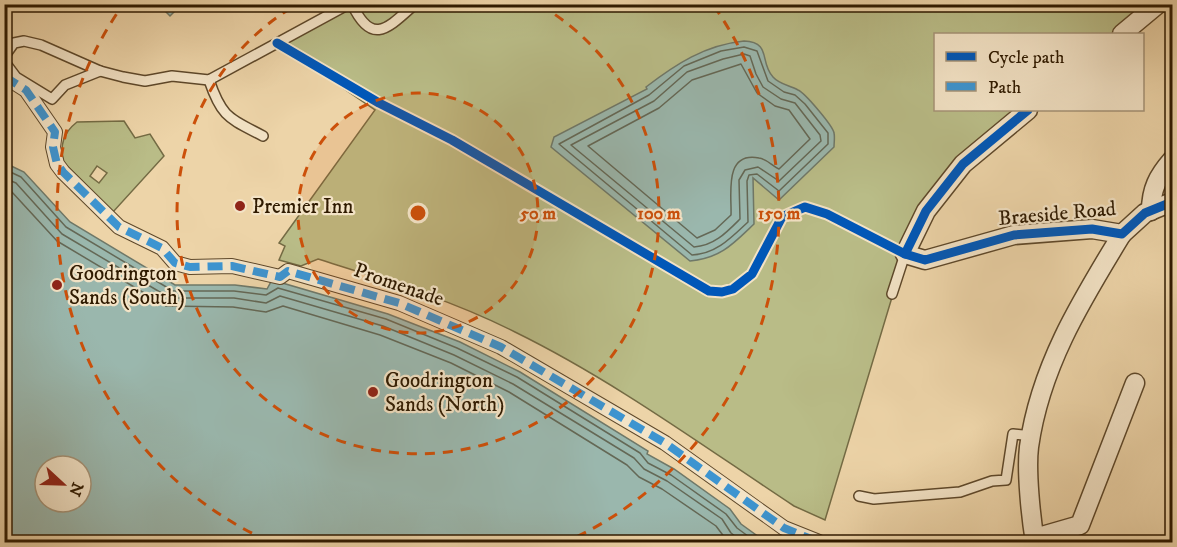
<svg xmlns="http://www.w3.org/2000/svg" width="1177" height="547" font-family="'IM FELL DW Pica',serif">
	<rect width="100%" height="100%" fill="#edd4a8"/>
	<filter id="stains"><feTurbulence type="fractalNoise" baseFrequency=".00333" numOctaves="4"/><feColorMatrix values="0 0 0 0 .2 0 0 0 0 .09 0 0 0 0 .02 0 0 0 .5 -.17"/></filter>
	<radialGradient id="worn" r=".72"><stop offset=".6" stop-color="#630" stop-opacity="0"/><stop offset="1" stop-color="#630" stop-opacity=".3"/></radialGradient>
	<g fill="#b9bc87" stroke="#746b44" stroke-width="1.5" fill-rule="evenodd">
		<path d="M350,4l808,1 -36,29h-186v76h92l-65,54 -58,90 -80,266 -31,-14c-91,-60 -181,-126 -279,-174 -63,-32 -130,-52 -197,-73l-17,7 -22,-6 6,-14 -6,-3 96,-133 -98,-67z"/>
		<path d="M124,121l11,17 15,-4 14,22 -51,56 -50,-50c-3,-17 0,-29 14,-40zM97,166l10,7 -8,10 -9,-7z"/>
	</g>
	<g fill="#9ab7ad" stroke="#6f7868" stroke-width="1.5" fill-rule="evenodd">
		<polygon points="159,5 181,5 170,16"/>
		<path d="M744,41c28,1 15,21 29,36 7,8 17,8 25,13 7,3 35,36 36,43 1,4 0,10 0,14l-55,53 -26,-22 1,46c-21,20 -33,34 -64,37l-139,-114 3,-10 93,-48 -1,-2c30,-23 59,-42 98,-46z"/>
		<path d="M5,163l19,9 46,50 105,63h60l32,4 5,-9 116,34 72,28 60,30 128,79 -1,3 27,15 56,40 11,15 25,18h-761zM45,466h36v36h-36z"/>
	</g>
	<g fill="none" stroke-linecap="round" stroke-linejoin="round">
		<g stroke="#646856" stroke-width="1.5">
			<path d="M744,47l13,4 11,30 16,11 11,3 10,9 23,29v11l-49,47 -22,-17 -8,1 -2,6 1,41c-17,16 -32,32 -56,33l-133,-111 90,-49 35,-29 37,-15z"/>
			<path d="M744,54l6,2 6,18 7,13 18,12 14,4 25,32 1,6 -42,40 -21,-14 -13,3 -6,10 1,39c-13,13 -26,27 -46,28l-123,-102 83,-44 33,-29 36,-13z"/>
			<path d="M741,64l16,29 18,13 14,4 21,29 -31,30c-7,-3 -12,-10 -20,-11 -36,-7 -27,38 -28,57l-16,15 -18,8 -109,-92 71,-38 33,-28z"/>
			<polyline points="4,169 21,177 66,227 173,291 234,291 266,295 278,288 386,319 457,348 517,377 640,453 648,463 671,475 726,514 737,528 756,542"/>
			<polyline points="4,178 16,183 62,234 170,298 234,298 266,303 280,296 383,326 454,355 513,384 634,458 644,469 667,481 722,519 731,533 743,542"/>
			<polyline points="4,187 11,191 57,241 166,306 233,307 266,312 283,306 380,335 451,363 509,392 627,465 639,477 662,489 716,526 728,542"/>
		</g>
		<g stroke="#5e482a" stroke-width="12">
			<g id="service">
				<path d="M352,4c20,43 36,24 63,0"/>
				<polyline points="4,57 14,43 24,41 41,45 100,71 123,77 145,81 172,76 209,80 349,4"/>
				<polyline points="4,61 16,77 52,99 65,85 100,71"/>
				<path d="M209,80c13,38 20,38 54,56"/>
				<polyline points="892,294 905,254"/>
				<polyline points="859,496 874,499 960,492 992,481 1006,480 1013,434 1032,436"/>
			</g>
		</g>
		<g stroke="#5e482a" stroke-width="16">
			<polyline id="pedestrian" points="4,76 26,90 55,132 53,147 57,164 63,172 119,227 162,248 175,263 190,267 232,266 280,277 288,271 399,303 501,347 665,443 784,528 819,542"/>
		</g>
		<g stroke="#5e482a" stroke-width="21">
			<g id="minor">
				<polyline points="1122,34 1158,4"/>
				<polyline points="1028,110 963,164 926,211 905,254 925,260 1014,235 1092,229 1122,234 1145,213 1172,202"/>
				<path d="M1151,211c0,-22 7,-35 21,-51"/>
				<polyline points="1035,538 1080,525 1135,383"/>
				<path d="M1035,542c-4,-24 -9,-71 -6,-95 11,-80 52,-146 93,-213"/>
			</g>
		</g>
		<use href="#service" stroke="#f3e3c6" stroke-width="9"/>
		<use href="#pedestrian" stroke="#f3e3c6" stroke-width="14"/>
		<use href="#minor" stroke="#f3e3c6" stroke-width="18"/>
		<polyline stroke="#3d94d0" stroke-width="8" stroke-dasharray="15 8" stroke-linecap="butt" points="4,76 26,90 55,132 53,147 57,164 63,172 119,227 162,248 175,263 190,267 232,266 280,277 288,271 399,303 501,347 665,443 784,528 819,542"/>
		<g stroke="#f3e3c6" stroke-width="13">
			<g id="cycleway">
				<polyline points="277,43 379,103 452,140 709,291 722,292 733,289 752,274 782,217 805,207 827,214 905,254 925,260 1014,235 1092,229 1122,234 1145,213 1172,202"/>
				<polyline points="905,254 926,211 963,164 1028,110"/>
			</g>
		</g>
		<use href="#cycleway" stroke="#0057b8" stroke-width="9"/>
	</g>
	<circle cx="418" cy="213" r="120" fill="#cc500a" fill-opacity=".12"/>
	<g fill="none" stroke="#cc500a" stroke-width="3" stroke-dasharray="10 8">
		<circle cx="418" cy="213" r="120"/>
		<path d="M540 5A241 241 0 1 1 296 5"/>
		<path d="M268 541A361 361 0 0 1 122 6M714 6A361 361 0 0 1 568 541"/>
	</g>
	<g fill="#8f2418" stroke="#f3e3c6" stroke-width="2">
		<circle cx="240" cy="206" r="6"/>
		<circle cx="57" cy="285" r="6"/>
		<circle cx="373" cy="392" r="6"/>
	</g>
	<g text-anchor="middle" stroke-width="4.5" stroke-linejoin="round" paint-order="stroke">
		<g font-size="21" fill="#2f1a00" stroke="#f3e3c6" text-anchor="start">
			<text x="252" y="213">Premier Inn</text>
			<text x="69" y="280">Goodrington<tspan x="69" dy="24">Sands (South)</tspan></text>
			<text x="385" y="387">Goodrington<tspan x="385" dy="24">Sands (North)</tspan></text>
		</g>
		<g font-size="21" fill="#2f1a00" stroke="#f3e3c6">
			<text transform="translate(1057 213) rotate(-5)" y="7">Braeside Road</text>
			<text transform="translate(399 284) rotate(19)" y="7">Promenade</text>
		</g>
	</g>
	<circle cx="418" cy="213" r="9" fill="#cc500a" stroke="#f3e3c6" stroke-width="3"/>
	<g font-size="18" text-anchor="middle" font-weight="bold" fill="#cc500a" stroke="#f3e3c6" stroke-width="4.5" stroke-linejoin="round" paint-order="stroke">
		<text x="538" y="219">50 m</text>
		<text x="659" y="219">100 m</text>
		<text x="779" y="219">150 m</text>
	</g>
	<rect width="1177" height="547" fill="none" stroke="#edd4a8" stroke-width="24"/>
	<rect x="6" y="6" width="1165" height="535" fill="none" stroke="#2f1a00" stroke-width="3"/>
	<rect x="12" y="12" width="1153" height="523" fill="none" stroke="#2f1a00" stroke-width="1.5"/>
	<rect x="934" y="33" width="210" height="78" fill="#f3e3c6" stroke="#a59377" stroke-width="1.5"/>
	<rect x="946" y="52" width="30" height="9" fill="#0057b8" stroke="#a59377" stroke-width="1.5"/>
	<text x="988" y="63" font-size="18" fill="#2f1a00">Cycle path</text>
	<rect x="946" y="82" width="30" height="9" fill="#3d94d0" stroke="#a59377" stroke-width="1.5"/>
	<text x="988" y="93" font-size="18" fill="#2f1a00">Path</text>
	<g transform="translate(63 484) rotate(112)"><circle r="28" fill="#f3e3c6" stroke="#a59377" stroke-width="1.5"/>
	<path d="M0-4.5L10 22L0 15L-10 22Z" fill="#8f2418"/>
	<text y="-9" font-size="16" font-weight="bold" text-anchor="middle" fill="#2f1a00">N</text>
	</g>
	<rect width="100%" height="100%" filter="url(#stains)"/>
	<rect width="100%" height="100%" fill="url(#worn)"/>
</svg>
